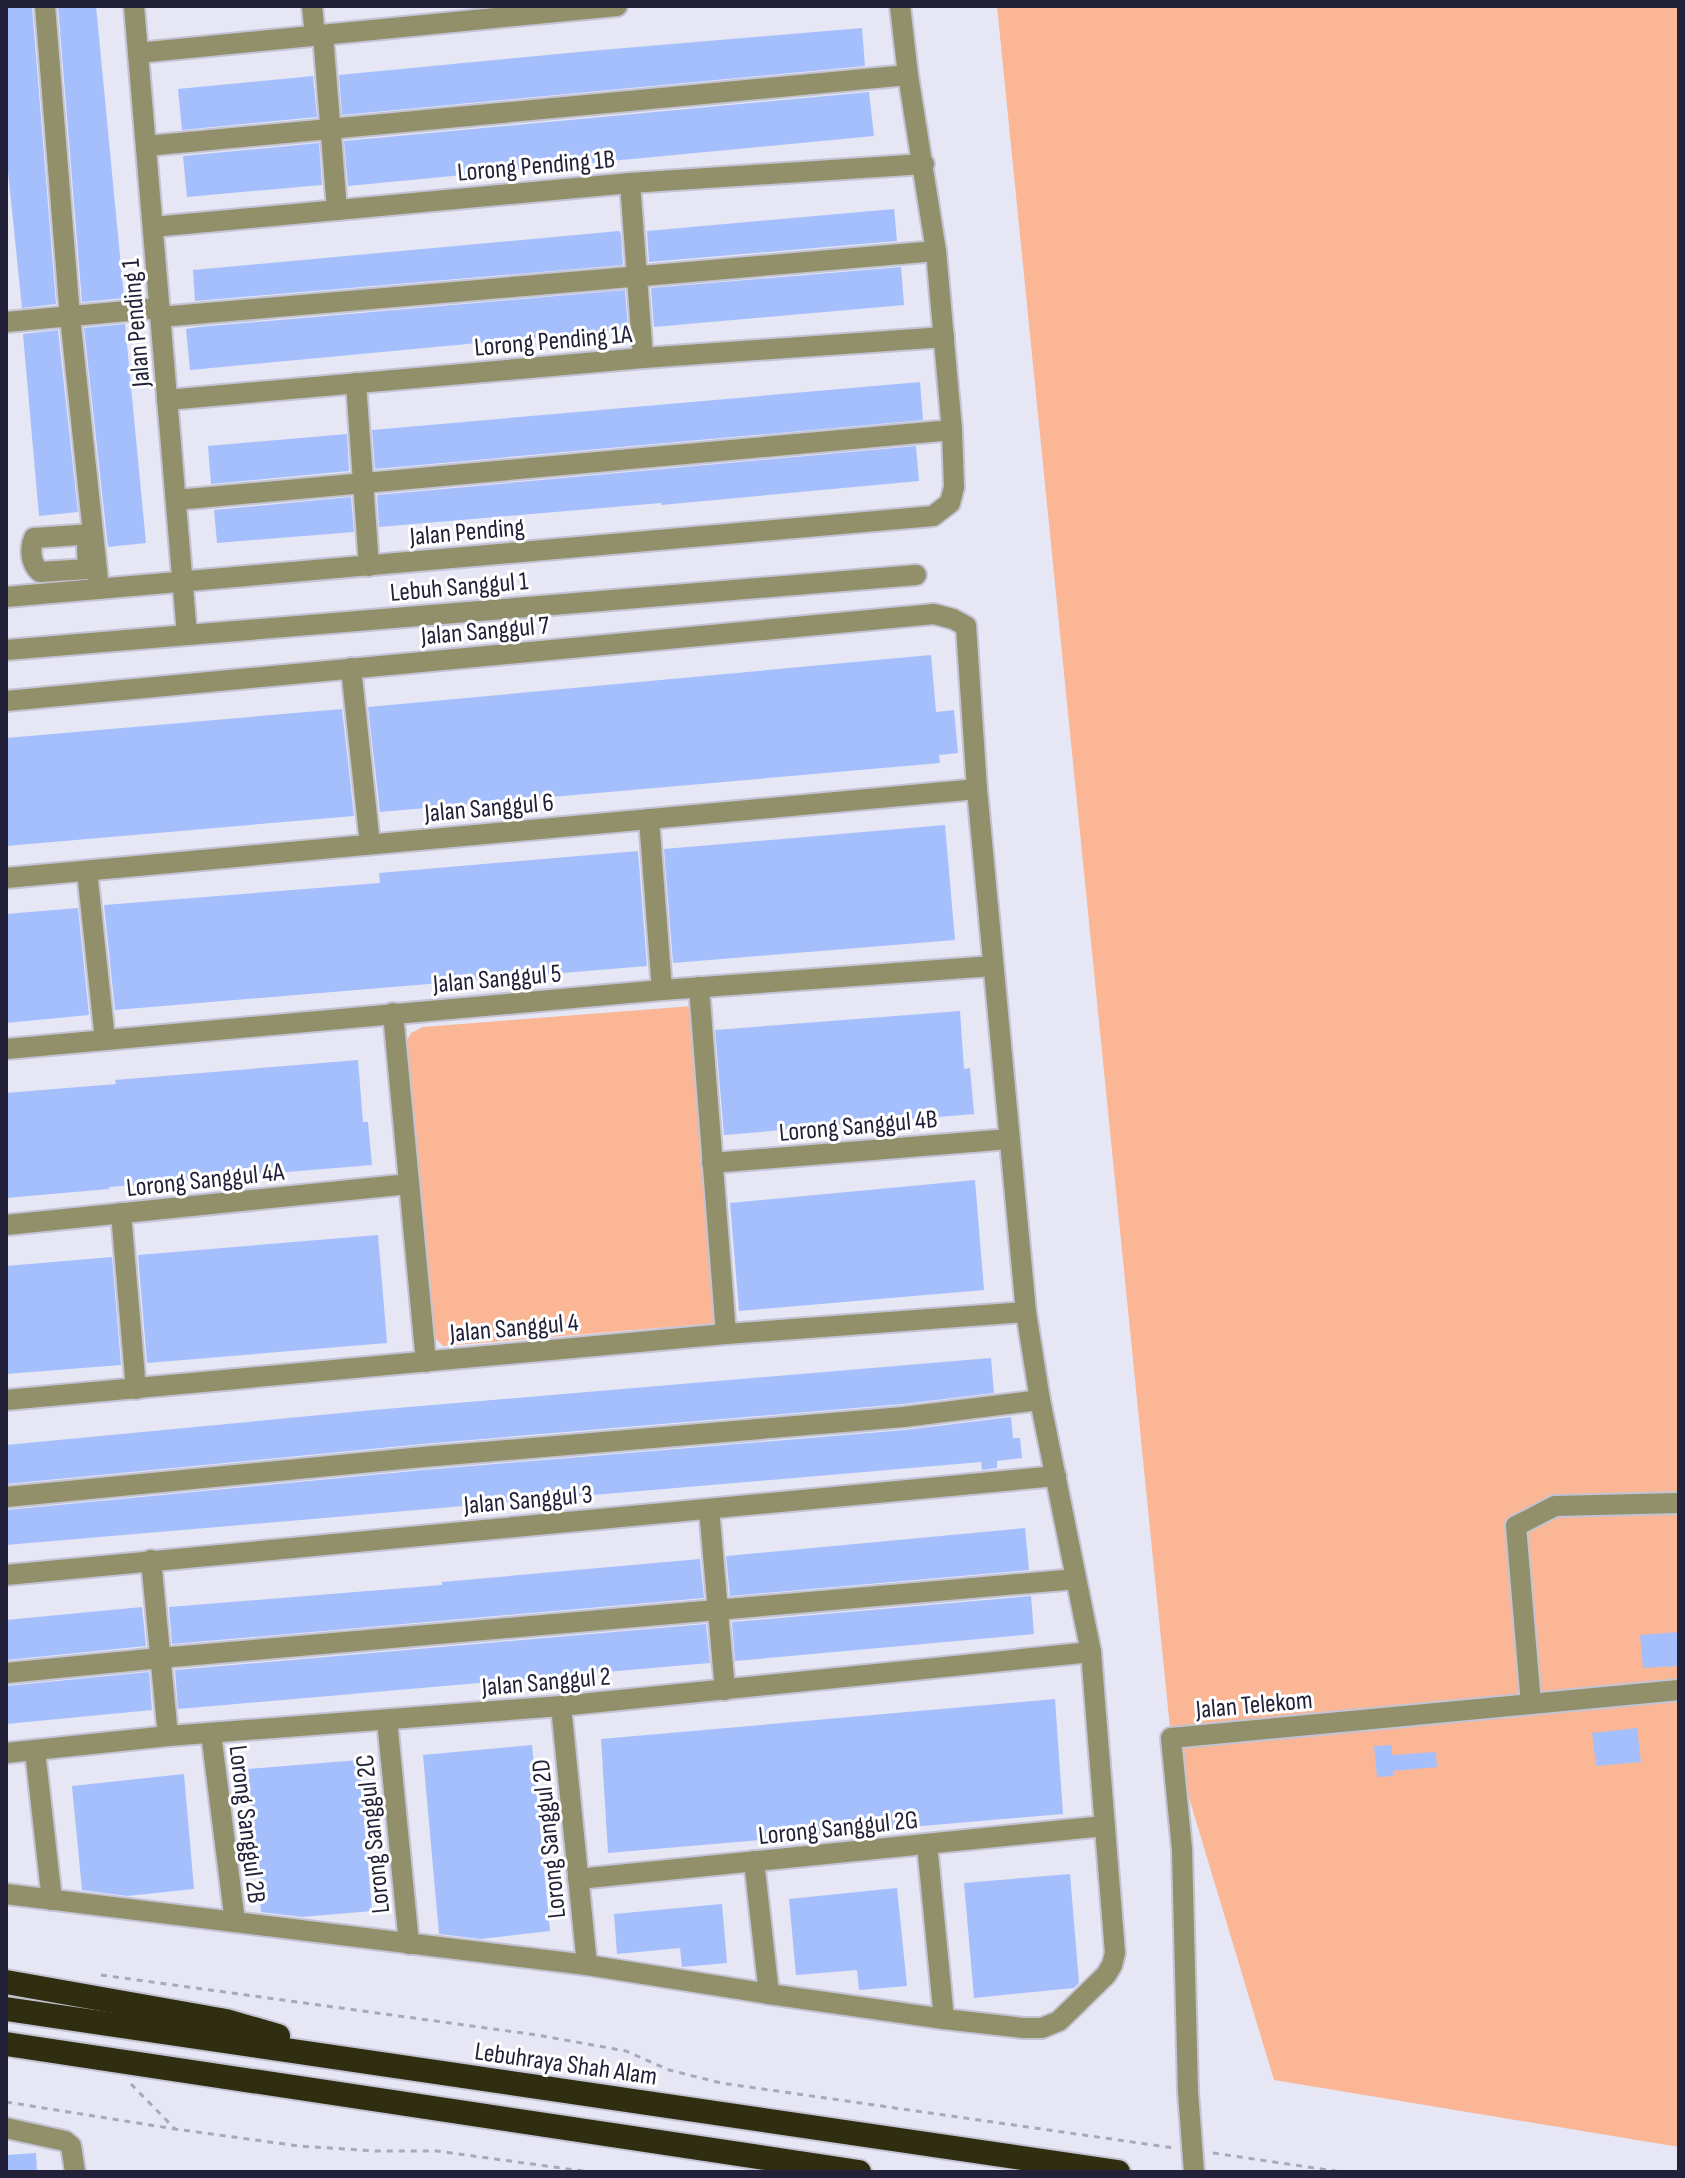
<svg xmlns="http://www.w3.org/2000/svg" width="1685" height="2178" font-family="'Sofia Sans Condensed',sans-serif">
	<rect width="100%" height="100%" fill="#e6e6f4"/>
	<g fill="#fab695">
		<polygon points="997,6 1679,6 1679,2147 1274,2080 1171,1738"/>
		<polygon points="692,1006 718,1323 443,1346 436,1339 432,1331 404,1047 411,1033 423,1027"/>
	</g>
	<g fill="#a5bffd">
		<polygon points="6,6 32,6 56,304 22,308 6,152"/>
		<polygon points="58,6 96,6 124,298 82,302"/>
		<polygon points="862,28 865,66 342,115 339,75 589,51"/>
		<polygon points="313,76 317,117 182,130 178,89"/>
		<polygon points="869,92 874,136 348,186 344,141"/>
		<polygon points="319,143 322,185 187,197 183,156"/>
		<polygon points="894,209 897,241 649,262 647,231"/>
		<polygon points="619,231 621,234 623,265 195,301 193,270"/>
		<polygon points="901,267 904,305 654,327 651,288"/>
		<polygon points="625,290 628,329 190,370 186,329 198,327"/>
		<polygon points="125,324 146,543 108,547 84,328"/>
		<polygon points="58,330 78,512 39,516 23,334"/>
		<polygon points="920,382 923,420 375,469 372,430"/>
		<polygon points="347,434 349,471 211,484 208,446"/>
		<polygon points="916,446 919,481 661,505 661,503 379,527 377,495"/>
		<polygon points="351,497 354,532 217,543 214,510"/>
		<polygon points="931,655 936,712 954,710 958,753 939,755 940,763 380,812 368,707"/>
		<polygon points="342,709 354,816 6,846 6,738"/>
		<polygon points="945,825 955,940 673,963 664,849"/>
		<polygon points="638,851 647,966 115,1010 104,905 380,883 379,873"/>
		<polygon points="78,908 89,1015 6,1023 6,914"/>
		<polygon points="960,1011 964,1069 970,1068 974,1114 724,1135 715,1030"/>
		<polygon points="358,1060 363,1122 368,1122 372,1165 109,1187 109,1189 6,1198 6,1093 116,1084 115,1080"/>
		<polygon points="975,1180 984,1290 739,1311 730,1203"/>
		<polygon points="378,1235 387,1343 147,1363 138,1255"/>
		<polygon points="112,1257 121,1365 6,1374 6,1266"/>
		<polygon points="991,1358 994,1393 903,1404 422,1444 6,1484 6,1445 373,1410"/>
		<polygon points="1011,1417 1013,1438 1020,1438 1022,1458 997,1461 997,1468 982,1470 981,1462 6,1545 6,1510 424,1470 905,1430"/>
		<polygon points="1025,1528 1029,1570 730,1596 726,1556"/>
		<polygon points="700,1559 704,1598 172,1644 169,1607 442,1585 442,1582"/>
		<polygon points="1031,1596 1034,1634 735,1661 732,1622"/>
		<polygon points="142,1607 146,1646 6,1660 6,1620"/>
		<polygon points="706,1624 710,1663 178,1709 175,1670"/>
		<polygon points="1679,1632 1679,1666 1643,1668 1640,1635"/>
		<polygon points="149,1672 152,1710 6,1724 6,1686"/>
		<polygon points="1055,1699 1063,1814 608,1853 601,1739"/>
		<polygon points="1637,1728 1641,1762 1596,1766 1592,1733"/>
		<polygon points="532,1745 550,1931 481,1939 439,1934 423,1755"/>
		<polygon points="1392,1745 1392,1755 1436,1752 1437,1767 1393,1771 1393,1776 1377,1777 1374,1746"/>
		<polygon points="359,1760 372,1911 302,1917 261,1912 248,1769"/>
		<polygon points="184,1774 194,1889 127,1896 82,1890 72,1786"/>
		<polygon points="1070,1874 1079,1983 1074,1988 974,1998 964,1883"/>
		<polygon points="897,1888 907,1986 859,1990 857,1970 796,1975 789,1899"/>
		<polygon points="722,1904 727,1963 682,1967 680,1948 617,1954 614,1914"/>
		<polygon points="36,2153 37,2172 6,2172 6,2155"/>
	</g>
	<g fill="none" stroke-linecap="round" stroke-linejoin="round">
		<g stroke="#c3c3d3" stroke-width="24">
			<g id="minor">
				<polyline points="45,6 70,317 99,589"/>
				<polyline points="134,6 187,635"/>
				<polyline points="312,6 315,36"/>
				<polyline points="323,35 337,210"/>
				<polyline points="138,53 617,6"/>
				<polyline points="146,146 908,75"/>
				<polyline points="630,183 643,358"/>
				<polyline points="153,227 630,183 924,164"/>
				<polyline points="160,317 936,251"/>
				<polyline points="6,322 160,308"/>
				<polyline points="356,383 369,566"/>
				<polyline points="167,400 643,358 944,337"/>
				<polyline points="176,500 952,430"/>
				<path d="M87,547l1,22 -48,3c-9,-8 -11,-22 -6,-34l59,-4"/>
				<polyline points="6,597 933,516 950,503 954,487 952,430 936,251 908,75 900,6"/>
				<polyline points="6,650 916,575"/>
				<polyline points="351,668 370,844"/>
				<polyline points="6,701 934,614 953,619 966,626 977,789 1026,1312 1040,1400 1091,1652 1115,1953 1112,1965 1106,1975 1059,2021 1042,2028 1023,2028 944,2019 769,1994 587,1965 6,1894"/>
				<polyline points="649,819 662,990"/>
				<polyline points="87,871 105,1040"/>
				<polyline points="6,878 977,789"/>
				<polyline points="699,987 726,1334"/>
				<polyline points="393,1013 426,1362"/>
				<polyline points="6,1049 662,990 993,966"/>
				<polyline points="712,1163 1009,1139"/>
				<polyline points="121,1213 136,1389"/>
				<polyline points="6,1225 409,1184"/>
				<polyline points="6,1400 726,1334 1026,1312"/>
				<polyline points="6,1497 423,1457 904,1417 1040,1400"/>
				<polyline points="709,1509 725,1690"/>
				<polyline points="151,1560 168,1736"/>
				<polyline points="6,1575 1056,1476"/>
				<polyline points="6,1673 160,1658 1076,1579"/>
				<polyline points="1531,1704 1516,1526 1555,1506 1679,1503"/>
				<polyline points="561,1706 587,1965"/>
				<polyline points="387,1720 409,1944"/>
				<polyline points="211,1733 235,1922"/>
				<polyline points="35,1751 52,1900"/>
				<polyline points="6,1753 168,1736 561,1706 1091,1652"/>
				<polyline points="927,1844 944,2019"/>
				<polyline points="754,1861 769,1994"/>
				<polyline points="578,1879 1104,1826"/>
				<polyline points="1188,2092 1182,1849 1171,1738 1679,1690"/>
				<polyline points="6,2128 65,2141 71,2146 75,2172"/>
			</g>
		</g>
		<g stroke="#c3c3d3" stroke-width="28">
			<g id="highway">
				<polyline points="6,1982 226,2021 278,2036"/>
				<polyline points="6,2009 1118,2172"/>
				<polyline points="6,2044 859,2172"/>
			</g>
		</g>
		<g stroke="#a9a8ba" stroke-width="3" stroke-dasharray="6 6" stroke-linecap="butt">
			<polyline points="101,1975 537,2035 626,2051 669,2070 721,2083 1174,2148"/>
			<polyline points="131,2084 175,2129 299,2146 376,2151 437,2151 590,2172"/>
			<polyline points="6,2102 175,2129"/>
			<polyline points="1213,2153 1342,2172"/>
		</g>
		<use href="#minor" stroke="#91906b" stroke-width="20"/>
		<use href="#highway" stroke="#2f2e10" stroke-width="24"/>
		<g stroke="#c3c3d3" stroke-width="24" stroke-linecap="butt">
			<polyline id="minor-bridge" points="1188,2092 1194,2172"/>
		</g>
		<use href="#minor-bridge" stroke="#91906b" stroke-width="20"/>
	</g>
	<g text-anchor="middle" stroke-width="6" stroke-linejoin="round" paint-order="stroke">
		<g font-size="26" fill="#23213a" stroke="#fff">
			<text transform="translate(536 165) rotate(-5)" y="9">Lorong Pending 1B</text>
			<text transform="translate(135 323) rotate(-95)" y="9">Jalan Pending 1</text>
			<text transform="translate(553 340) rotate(-5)" y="9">Lorong Pending 1A</text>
			<text transform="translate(467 531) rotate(-5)" y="9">Jalan Pending</text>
			<text transform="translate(459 586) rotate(-5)" y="9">Lebuh Sanggul 1</text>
			<text transform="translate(485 630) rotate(-5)" y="9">Jalan Sanggul 7</text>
			<text transform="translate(489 807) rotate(-5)" y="9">Jalan Sanggul 6</text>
			<text transform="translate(497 978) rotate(-5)" y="9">Jalan Sanggul 5</text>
			<text transform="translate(858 1125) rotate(-5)" y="9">Lorong Sanggul 4B</text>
			<text transform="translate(205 1179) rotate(-6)" y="9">Lorong Sanggul 4A</text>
			<text transform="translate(514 1327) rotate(-5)" y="9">Jalan Sanggul 4</text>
			<text transform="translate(528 1499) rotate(-5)" y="9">Jalan Sanggul 3</text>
			<text transform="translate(546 1681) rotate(-5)" y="9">Jalan Sanggul 2</text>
			<text transform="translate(1254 1704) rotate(-5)" y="9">Jalan Telekom</text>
			<text transform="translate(248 1824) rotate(83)" y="9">Lorong Sanggul 2B</text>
			<text transform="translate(838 1827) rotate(-6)" y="9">Lorong Sanggul 2G</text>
			<text transform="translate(372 1834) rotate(-96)" y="9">Lorong Sanggul 2C</text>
			<text transform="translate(548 1839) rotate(-96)" y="9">Lorong Sanggul 2D</text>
			<text transform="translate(566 2063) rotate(8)" y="9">Lebuhraya Shah Alam</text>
		</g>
	</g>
	<rect width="1685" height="2178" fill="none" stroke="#23213a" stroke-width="16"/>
</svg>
